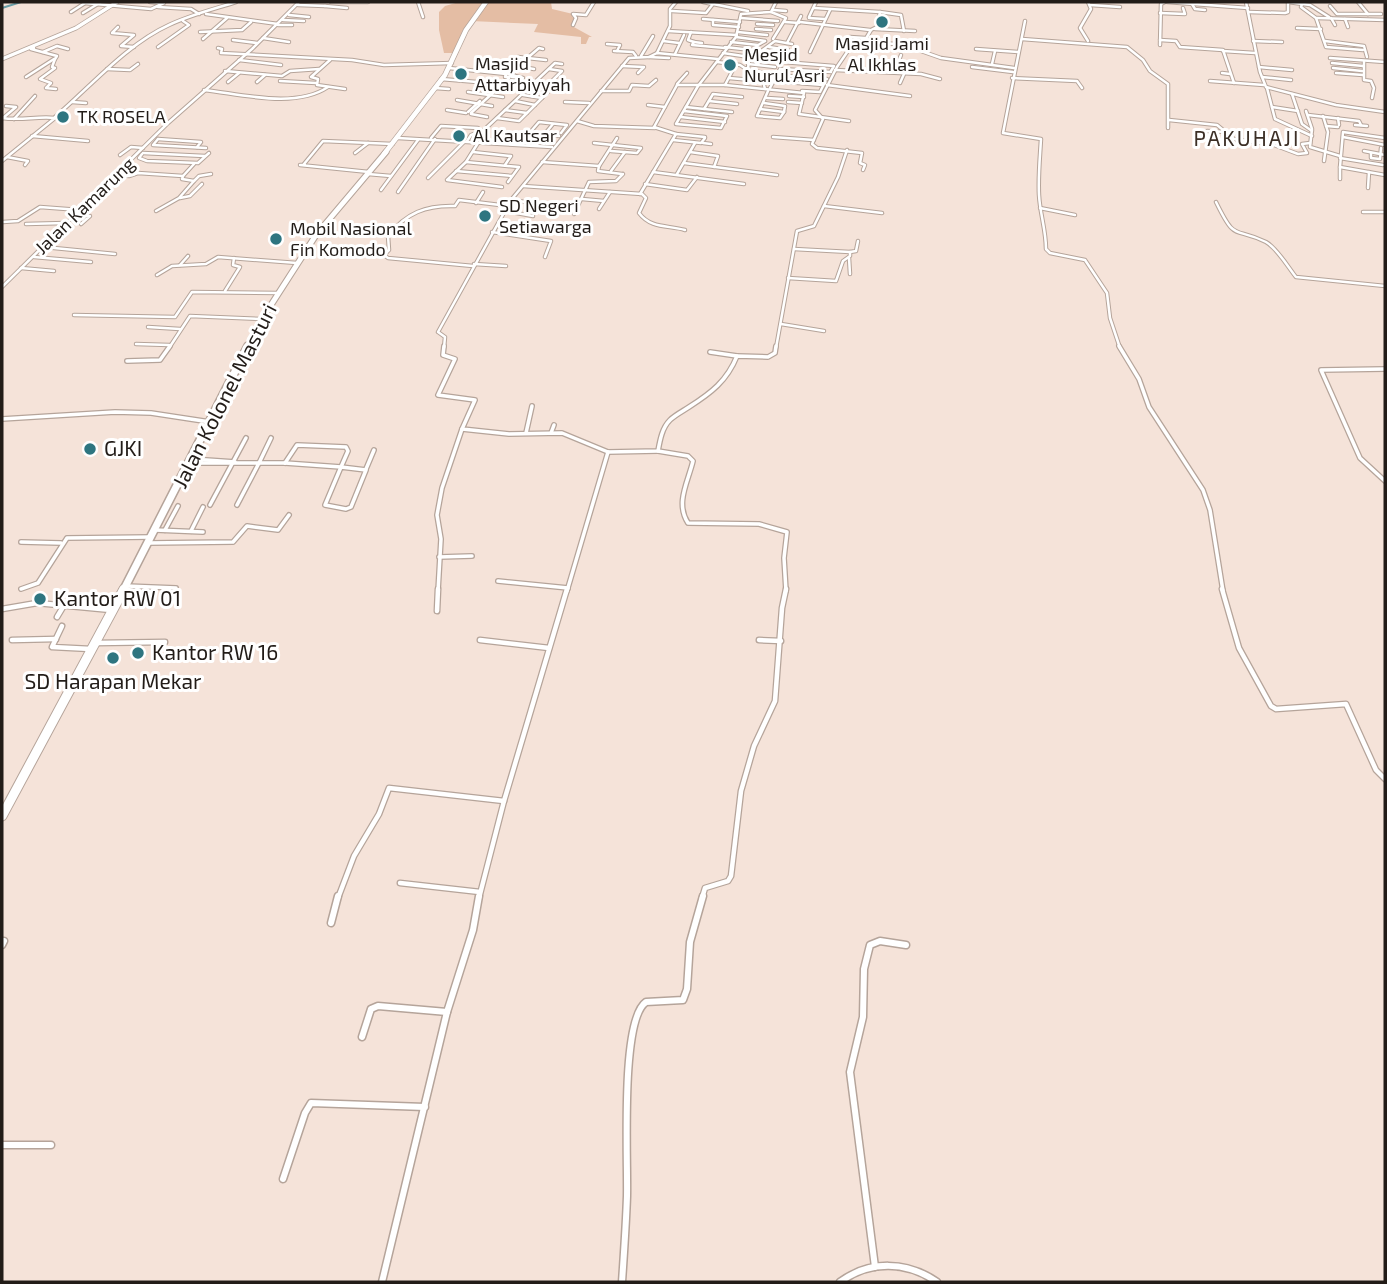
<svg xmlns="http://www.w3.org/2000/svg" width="1387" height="1284" font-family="'Exo 2',sans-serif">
	<rect width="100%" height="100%" fill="#f5e3d9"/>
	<polygon fill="#e4bda4" points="459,2 551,2 552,9 573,14 572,17 575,18 572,26 592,37 589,37 586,44 581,44 581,37 534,32 538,24 471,21 456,53 444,53 439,30 439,12 445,6"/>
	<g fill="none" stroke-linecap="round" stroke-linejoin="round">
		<polyline stroke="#6a9ea6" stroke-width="2" points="2,8 21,2"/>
		<g stroke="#b5a49a" stroke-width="4.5">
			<g id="street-far3">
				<polyline points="150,2 161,3"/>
				<polyline points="331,2 368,2"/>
				<polyline points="418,2 423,17"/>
				<polyline points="703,2 748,11"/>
				<polyline points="1088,2 1091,9 1080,28 1088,41"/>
				<polyline points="1167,2 1248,8"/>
				<polyline points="1246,2 1260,72 1266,87 1336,105 1385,112"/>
				<polyline points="1288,2 1310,5 1329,17"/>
				<polyline points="1358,2 1368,14"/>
				<polyline points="84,3 151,9 164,3"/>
				<polyline points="1192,4 1195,9 1205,10"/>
				<polyline points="1302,4 1301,7 1316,18 1326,47 1363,50"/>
				<polyline points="298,5 325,6"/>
				<polyline points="1090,5 1120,7"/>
				<polyline points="325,6 347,8"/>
				<polyline points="1330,6 1337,14 1381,14"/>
				<polyline points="158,7 191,9 199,14"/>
				<polyline points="814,8 880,12 877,27 871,30 864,42"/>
				<polyline points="774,10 786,11"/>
				<polyline points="672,11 706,13 713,4"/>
				<polyline points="71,12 85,3"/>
				<polyline points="771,12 786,18 773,39"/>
				<polyline points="880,12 901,15 904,31"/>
				<polyline points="1249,12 1285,13 1288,12 1288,2"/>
				<polyline points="83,13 101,2"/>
				<polyline points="1160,13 1185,14 1183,8"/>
				<polyline points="206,14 278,24"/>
				<polyline points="289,15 309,17"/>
				<polyline points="809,17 816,2"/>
				<polyline points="741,18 778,21"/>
				<polyline points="809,18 825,19"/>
				<polyline points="1317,18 1385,20"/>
				<polyline points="1331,18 1335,25"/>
				<polyline points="703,19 740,22"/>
				<polyline points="1345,19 1348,27"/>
				<polyline points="283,20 304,21"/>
				<polyline points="713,20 713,25 739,27"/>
				<path d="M1025,21l-22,112 38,6c-1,18 -3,37 -2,56 1,19 7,35 7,54l4,4 35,7 22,33 3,25 10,30"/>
				<polyline points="785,22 799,23"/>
				<polyline points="800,22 870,30"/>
				<polyline points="757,24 773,25"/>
				<polyline points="278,25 292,25"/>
				<polyline points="573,25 576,18 573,14 586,15 594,2"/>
				<polyline points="118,27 112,33 134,35 121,46 134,47"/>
				<polyline points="1297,28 1321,29"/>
				<polyline points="756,29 771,30"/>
				<polyline points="875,29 915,31"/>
				<polyline points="668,31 737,35"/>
				<polyline points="200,32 242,30 251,22"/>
				<polyline points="691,32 688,40 694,42 692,45 725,48"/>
				<polyline points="738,32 767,35"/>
				<polyline points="736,37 765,41"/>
				<polyline points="263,38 289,42"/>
				<polyline points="203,39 227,18"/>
				<polyline points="1022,39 1127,47 1143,60 1150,71 1168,84 1168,128"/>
				<polyline points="233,40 257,43"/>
				<polyline points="848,40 850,37 865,38"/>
				<polyline points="1160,40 1176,41 1180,47 1223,50 1234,83"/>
				<polyline points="663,41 679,43"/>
				<polyline points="1253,41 1282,42"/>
				<polyline points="1325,41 1364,46 1367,57"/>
				<polyline points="694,42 702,43"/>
				<polyline points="731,42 758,45 765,41"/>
				<polyline points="787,43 801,16"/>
				<polyline points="607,44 620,45 617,51"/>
				<polyline points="1160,45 1161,4 1165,2"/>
				<polyline points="158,47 189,25 183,21"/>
				<polyline points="725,47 752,50"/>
				<polyline points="769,47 788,50"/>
				<polyline points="34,48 31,49 57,56 55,59"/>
				<polyline points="218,48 222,49 221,53 352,60 384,65 452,63"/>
				<polyline points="976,49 1018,52"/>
				<polyline points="614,51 633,52 636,56"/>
				<polyline points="1223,51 1255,53"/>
				<polyline points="43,52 57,46 68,49"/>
				<polyline points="761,52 784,55"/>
				<polyline points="810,52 830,10"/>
				<polyline points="657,53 670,26 670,9 676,2"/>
				<polyline points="723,53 743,56 751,50"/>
				<polyline points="675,54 684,35"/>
				<polyline points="641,56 653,36"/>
				<polyline points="518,57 546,60"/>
				<polyline points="649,57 669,58"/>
				<polyline points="753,57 779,61"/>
				<polyline points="1330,58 1385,62"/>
				<polyline points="55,59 52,67 55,68 40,79 51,83 46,88 56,89"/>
				<polyline points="239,60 281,65"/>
				<polyline points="330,60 311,77 318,79 317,85 345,89"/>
				<polyline points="488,61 534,69"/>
				<polyline points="717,62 740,65 746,69"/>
				<polyline points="783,62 834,66 831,71"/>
				<polyline points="1364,62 1364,80 1371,81 1374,88 1372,98"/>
				<polyline points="1332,63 1363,66"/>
				<polyline points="748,64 775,67"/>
				<polyline points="992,64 995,51"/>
				<polyline points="622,66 644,67 638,73"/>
				<polyline points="972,67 1013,72"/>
				<polyline points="1259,67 1292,70"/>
				<polyline points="449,68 506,74"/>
				<polyline points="1333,68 1362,71"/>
				<polyline points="107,69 130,70 138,64"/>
				<polyline points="748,69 749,60 775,41 792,44"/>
				<polyline points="748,70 770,74"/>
				<polyline points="835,70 921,74 940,79"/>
				<polyline points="225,71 282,76 290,71 319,69"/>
				<polyline points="897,72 895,70 901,55"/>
				<polyline points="510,73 539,48 543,49"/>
				<polygon points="510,73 515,76 505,77 506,74"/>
				<polyline points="1222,73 1230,74"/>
				<polyline points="1336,73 1363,75"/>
				<polyline points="776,75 827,79"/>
				<polyline points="26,77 54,59"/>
				<polyline points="512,77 523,78 515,76"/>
				<polyline points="1262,77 1291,80"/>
				<polyline points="729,78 763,81 765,89"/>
				<polyline points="1012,78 1077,81 1082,88"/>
				<polyline points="441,79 477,82"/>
				<polyline points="280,81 316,83"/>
				<polyline points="773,81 823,85"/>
				<polyline points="1210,81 1264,85"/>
				<polyline points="228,82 239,73"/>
				<polyline points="257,82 265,75"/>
				<polyline points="900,83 904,74"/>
				<polyline points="489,84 512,88"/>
				<polyline points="677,84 687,73"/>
				<polyline points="725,85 736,64"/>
				<polyline points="827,85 910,96"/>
				<polyline points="435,88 449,89"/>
				<polyline points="770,88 780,69 831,72"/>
				<polyline points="1267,88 1275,119 1312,136"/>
				<path d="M204,90c37,4 91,19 124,-3"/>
				<polyline points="543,90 562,71 549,69"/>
				<polyline points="601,91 629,91 632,85 649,86 656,80"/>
				<polyline points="768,91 757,116 780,118 784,112"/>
				<polyline points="802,91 820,92 825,82"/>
				<polyline points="468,92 503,97"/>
				<polyline points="1292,94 1302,124 1312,131"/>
				<polyline points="523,95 542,98"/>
				<polyline points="789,96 804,97"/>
				<polyline points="767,98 783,99"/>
				<polyline points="457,100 492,106"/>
				<polyline points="515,101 535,105"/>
				<polyline points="709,101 737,104"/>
				<polyline points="72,102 86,103"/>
				<polyline points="565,102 589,103"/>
				<polyline points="788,102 802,103"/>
				<polyline points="764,103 785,106 784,112"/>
				<polyline points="648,105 665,107"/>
				<polyline points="686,107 732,112"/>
				<polyline points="1272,107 1298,111"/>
				<polyline points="704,109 713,94 742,97"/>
				<polyline points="760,109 784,112"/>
				<polyline points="447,110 466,113"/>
				<polyline points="505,110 527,113"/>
				<polyline points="684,111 727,116 721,128 676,124 698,86 736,37 741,14 771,12 776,2"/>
				<polyline points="1306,111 1312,129 1310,147 1340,156"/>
				<polyline points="468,112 480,101"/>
				<polyline points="471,113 509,78"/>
				<polyline points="471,114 487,117"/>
				<polyline points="1308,115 1359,121 1361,125"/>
				<polyline points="1323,116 1328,132 1324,161"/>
				<path d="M55,117c35,-30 72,-73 114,-92 21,-10 45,-16 67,-23"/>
				<polyline points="681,117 725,122"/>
				<path d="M2,118c19,3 35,-2 53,0l-53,43"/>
				<polyline points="3,118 16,107 6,106"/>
				<polyline points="497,118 519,121 549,91"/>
				<polyline points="1338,118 1339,125"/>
				<polyline points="14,119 35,96"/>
				<polyline points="1169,120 1217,125 1234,139 1274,145 1298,154 1307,153 1302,144 1310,143"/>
				<polyline points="577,121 594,126 655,128"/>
				<polyline points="1355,125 1367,126"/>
				<polyline points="1326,126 1338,127"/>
				<polyline points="1207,131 1227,132"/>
				<polyline points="530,132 559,136"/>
				<polyline points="676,134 705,137"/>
				<polyline points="32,136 88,141"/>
				<polyline points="773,137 814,140"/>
				<polyline points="1343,137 1385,145"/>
				<polyline points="398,138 552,147"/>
				<polyline points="431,138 441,126 478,128"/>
				<polyline points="1385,138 1343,132 1340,167 1385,175"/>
				<polyline points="158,139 153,145 206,148"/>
				<polyline points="158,139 201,142 197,147"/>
				<polyline points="673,140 701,143 705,138"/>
				<polyline points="467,141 471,135 484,130 555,63 562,64"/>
				<polyline points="478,143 466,162 447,180 502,187"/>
				<polyline points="594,143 641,148 637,153 611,151"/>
				<polyline points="703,143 711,144"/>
				<polyline points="520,144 539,122 567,125 561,133"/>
				<polyline points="536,145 553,124"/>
				<polyline points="1364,151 1385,155"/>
				<polyline points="473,152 511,156 505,165"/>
				<polyline points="690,152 718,156 714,167"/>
				<polyline points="143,153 205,156"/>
				<polyline points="355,153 368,143"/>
				<polyline points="1371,153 1371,158 1380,159 1381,148"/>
				<polyline points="142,154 139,158 147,161 198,163 209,153"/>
				<polyline points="120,155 131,147 143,148"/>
				<polyline points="7,157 28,161 25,165"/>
				<polyline points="1340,158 1383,165"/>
				<polyline points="466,162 519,167 508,182"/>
				<polyline points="542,162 599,166"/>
				<polyline points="684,163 777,175"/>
				<polyline points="304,164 323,141 393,144"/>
				<polyline points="305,165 300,165 369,172"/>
				<polyline points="599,166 617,138"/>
				<polyline points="599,166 598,171 622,174"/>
				<polyline points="1340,167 1340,179"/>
				<polyline points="863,170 865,165 860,163 862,153 817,148 812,144 823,119 815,110 837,67 854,42 920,45 925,47 921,51 941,58 1014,68"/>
				<polyline points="456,171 512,176"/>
				<polyline points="611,171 625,152"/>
				<polyline points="653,172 744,184"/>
				<polyline points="368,174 391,176"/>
				<polyline points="677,174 695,143"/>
				<polyline points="117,175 129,176 138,173 183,176 182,179 194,181 179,198 156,211"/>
				<polyline points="183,176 194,164"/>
				<polyline points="428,178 464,142"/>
				<polyline points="194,181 199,176 211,174"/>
				<polyline points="645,184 687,190 697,177"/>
				<path d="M523,186l119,8 4,4 -7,15c12,16 29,12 46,17"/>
				<polyline points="1368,188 1369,172"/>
				<polyline points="381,190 418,140"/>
				<polyline points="398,192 435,139"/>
				<polyline points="640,194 676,134 654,127 677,85 725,85 804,93 799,114 849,121"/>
				<polyline points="180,198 190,196 202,184"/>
				<polyline points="582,199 604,201"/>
				<polyline points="512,200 546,205"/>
				<path d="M1216,202c20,41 17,24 50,40 11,6 22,25 30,35l89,9"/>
				<polyline points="476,203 483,192"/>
				<polyline points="824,206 882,213"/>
				<polyline points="1040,208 1075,215"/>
				<polyline points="599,209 610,192"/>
				<polyline points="505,211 533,216"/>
				<polyline points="1363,212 1385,212"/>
				<polyline points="574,214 589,182 616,181 623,174"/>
				<polyline points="77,215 90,216 81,224"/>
				<polyline points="3,222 18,221 40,207 80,210"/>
				<polyline points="26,224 66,223"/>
				<polyline points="492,232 551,241 545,257"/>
				<polyline points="44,247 115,254"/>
				<polyline points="850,252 856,251 858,241"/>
				<polyline points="34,257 91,262"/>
				<polyline points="849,258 850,274"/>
				<polyline points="474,264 506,266"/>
				<polyline points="180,265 188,256"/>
				<path d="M473,266l-85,-8 -4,-3 5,-5 -1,-14c18,-23 38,-31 67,-30l4,-6 49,6"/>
				<polyline points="21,268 54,271"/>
				<polyline points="157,275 172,266 206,264 218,257 297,263"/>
				<polyline points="788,278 836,281 843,261 850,256 850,252 794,249"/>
				<polyline points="2,287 168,123 252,49 299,2"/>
				<polyline points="225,291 240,267 233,265 234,258"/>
				<polyline points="74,315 175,317 192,292 278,293"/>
				<polyline points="781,324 824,331"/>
				<polyline points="148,327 180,329"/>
				<polyline points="136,344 169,345"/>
				<polyline points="169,348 190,316 262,319"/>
				<polyline points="444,348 445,337 438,332 511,200 629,58 649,57 657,53 718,59"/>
				<polyline points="776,348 797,231 814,226 838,177 847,150"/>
			</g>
		</g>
		<g stroke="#b5a49a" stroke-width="6">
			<g id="street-far2">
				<path d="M444,346l-1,9 12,4 -17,36 37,5 -13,29 47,5 53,-1 46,19 50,-1c2,-11 4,-23 12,-31 5,-5 13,-9 19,-13 22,-14 38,-26 48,-51l31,1 7,-4 1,-7"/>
				<polyline points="1119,346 1139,379 1149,407 1203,490 1210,510 1223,591"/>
				<polyline points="710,352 737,356"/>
				<polyline points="127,361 160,360 170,346"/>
				<polyline points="1385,369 1321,370 1360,458 1385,481"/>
				<polyline points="2,419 115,412 151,413 210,422"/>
				<polyline points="526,433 532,406"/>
				<polyline points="551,433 554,425"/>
				<polyline points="271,438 259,463 285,463"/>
				<path d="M658,451l30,5 5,5c-5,21 -18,42 -5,62l71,1 28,8 -3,26 2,33"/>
				<polyline points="192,459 235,462"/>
				<polyline points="190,463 259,463 237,505"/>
				<polyline points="285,463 341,467"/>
				<polyline points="285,463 297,445 346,447 348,451 341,467"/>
				<polygon points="341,467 366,470 351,507 346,509 325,505"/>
				<polyline points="366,469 374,450"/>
				<polyline points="210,505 246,438"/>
				<polyline points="155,530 203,532"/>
				<polyline points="165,530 178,506"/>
				<polyline points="191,531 203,507"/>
				<polyline points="21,542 61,543"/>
				<polyline points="148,543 233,542 247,526 278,530 289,515"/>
				<polyline points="439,557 472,556"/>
				<polyline points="498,581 568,588"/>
				<polyline points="126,586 176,588"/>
				<polyline points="21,589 38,583 67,538 151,537"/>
				<polyline points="438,591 441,539 437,515 442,488 462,429"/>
				<polyline points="567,591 608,452"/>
			</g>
		</g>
		<g stroke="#b5a49a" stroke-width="7">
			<g id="street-far1">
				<polyline points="1222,589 1239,648 1271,706 1276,709 1346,704 1376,770 1385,779"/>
				<polyline points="2,609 37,603 111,610"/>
				<polyline points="437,611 438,589"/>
				<polyline points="57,617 63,607"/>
				<polyline points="62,626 52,647 91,649"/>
				<polyline points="12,640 56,639"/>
				<polyline points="480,640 549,648"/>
				<polyline points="759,640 781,641"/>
				<polyline points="96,643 165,642"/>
				<polyline points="400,883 480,892"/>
				<polyline points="338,898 354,856 379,814 389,788 504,801"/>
				<polyline points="479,898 504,801 567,589"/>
				<polyline points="702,898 705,888 728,881 731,876 741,791 754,746 775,701 782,608 786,589"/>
			</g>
		</g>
		<g stroke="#b5a49a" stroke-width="9">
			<g id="street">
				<polyline points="331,923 338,896"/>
				<polyline points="2,945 4,941"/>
				<polyline points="362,1037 371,1009 378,1006 447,1012"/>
				<polyline points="2,1145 51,1145"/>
				<polyline points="283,1179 305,1113 311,1103 425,1107"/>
				<polyline points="875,1267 850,1072 863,1017 864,969 870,945 880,941 906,945"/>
				<polyline points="382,1282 447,1012 473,930 479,896"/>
				<path d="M622,1282c2,-29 4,-57 5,-86 1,-34 -7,-176 19,-194l37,-2 4,-11 3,-47 13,-46"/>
				<path d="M840,1282c30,-22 67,-21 97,0"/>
			</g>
		</g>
		<g stroke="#b5a49a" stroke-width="5">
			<polyline id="secondary" points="2,59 76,28 117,2"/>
		</g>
		<g stroke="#b5a49a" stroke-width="6">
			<polyline id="primary-far3" points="384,154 445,75 466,30 486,2"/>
		</g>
		<g stroke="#b5a49a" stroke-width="7">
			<polyline id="primary-far2" points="247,348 262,319 316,235 386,152"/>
		</g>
		<g stroke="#b5a49a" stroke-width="10">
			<polyline id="primary-far1" points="123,591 248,346"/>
		</g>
		<g stroke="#b5a49a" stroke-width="11">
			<polyline id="primary" points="2,816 124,589"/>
		</g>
		<use href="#street-far3" stroke="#fff" stroke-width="2.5"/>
		<use href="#street-far2" stroke="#fff" stroke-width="3.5"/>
		<use href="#street-far1" stroke="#fff" stroke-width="4.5"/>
		<use href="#street" stroke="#fff" stroke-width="6"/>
		<use href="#secondary" stroke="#fff" stroke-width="3.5"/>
		<use href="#primary-far3" stroke="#fff" stroke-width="4.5"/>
		<use href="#primary-far2" stroke="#fff" stroke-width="5"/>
		<use href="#primary-far1" stroke="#fff" stroke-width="7"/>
		<use href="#primary" stroke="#fff" stroke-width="9"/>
	</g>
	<g fill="#2e7580" stroke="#fff" stroke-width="2.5">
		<circle cx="882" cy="22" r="7"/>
		<circle cx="730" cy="65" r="7"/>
		<circle cx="461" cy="74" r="7"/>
		<circle cx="63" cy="117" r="7"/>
		<circle cx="459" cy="136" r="7"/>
		<circle cx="485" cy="216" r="7"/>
		<circle cx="276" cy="239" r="7"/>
		<circle cx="90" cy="449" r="7"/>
		<circle cx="40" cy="599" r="7"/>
		<circle cx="138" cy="653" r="7"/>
		<circle cx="113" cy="658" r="7"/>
	</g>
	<g text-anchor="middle" stroke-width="6" stroke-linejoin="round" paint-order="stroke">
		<g font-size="18" fill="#221c18" stroke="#fff" text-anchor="start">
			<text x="882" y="50" text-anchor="middle">Masjid Jami<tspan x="882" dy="21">Al Ikhlas</tspan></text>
			<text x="744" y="61">Mesjid<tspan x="744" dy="21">Nurul Asri</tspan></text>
			<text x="475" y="70">Masjid<tspan x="475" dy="21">Attarbiyyah</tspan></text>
			<text x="77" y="123">TK ROSELA</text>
			<text x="473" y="142">Al Kautsar</text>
			<text x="499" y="212">SD Negeri<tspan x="499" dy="21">Setiawarga</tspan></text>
			<text x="290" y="235">Mobil Nasional<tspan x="290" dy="21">Fin Komodo</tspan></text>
		</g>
		<g font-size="18" fill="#221c18" stroke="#fff">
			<text transform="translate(85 206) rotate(-44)" y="6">Jalan Kamarung</text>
		</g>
		<g font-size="21" letter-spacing="2" fill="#3c2f26" stroke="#fff">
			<text x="1247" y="146">PAKUHAJI</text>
		</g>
		<g font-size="21" fill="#221c18" stroke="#fff">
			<text transform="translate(225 396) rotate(-63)" y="7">Jalan Kolonel Masturi</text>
		</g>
		<g font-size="21" fill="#221c18" stroke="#fff" text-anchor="start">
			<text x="104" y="456">GJKI</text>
			<text x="54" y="606">Kantor RW 01</text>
			<text x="152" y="660">Kantor RW 16</text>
			<text x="113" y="689" text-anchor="middle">SD Harapan Mekar</text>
		</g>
	</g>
	<rect width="1387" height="1284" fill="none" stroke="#221c18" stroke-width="7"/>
</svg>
